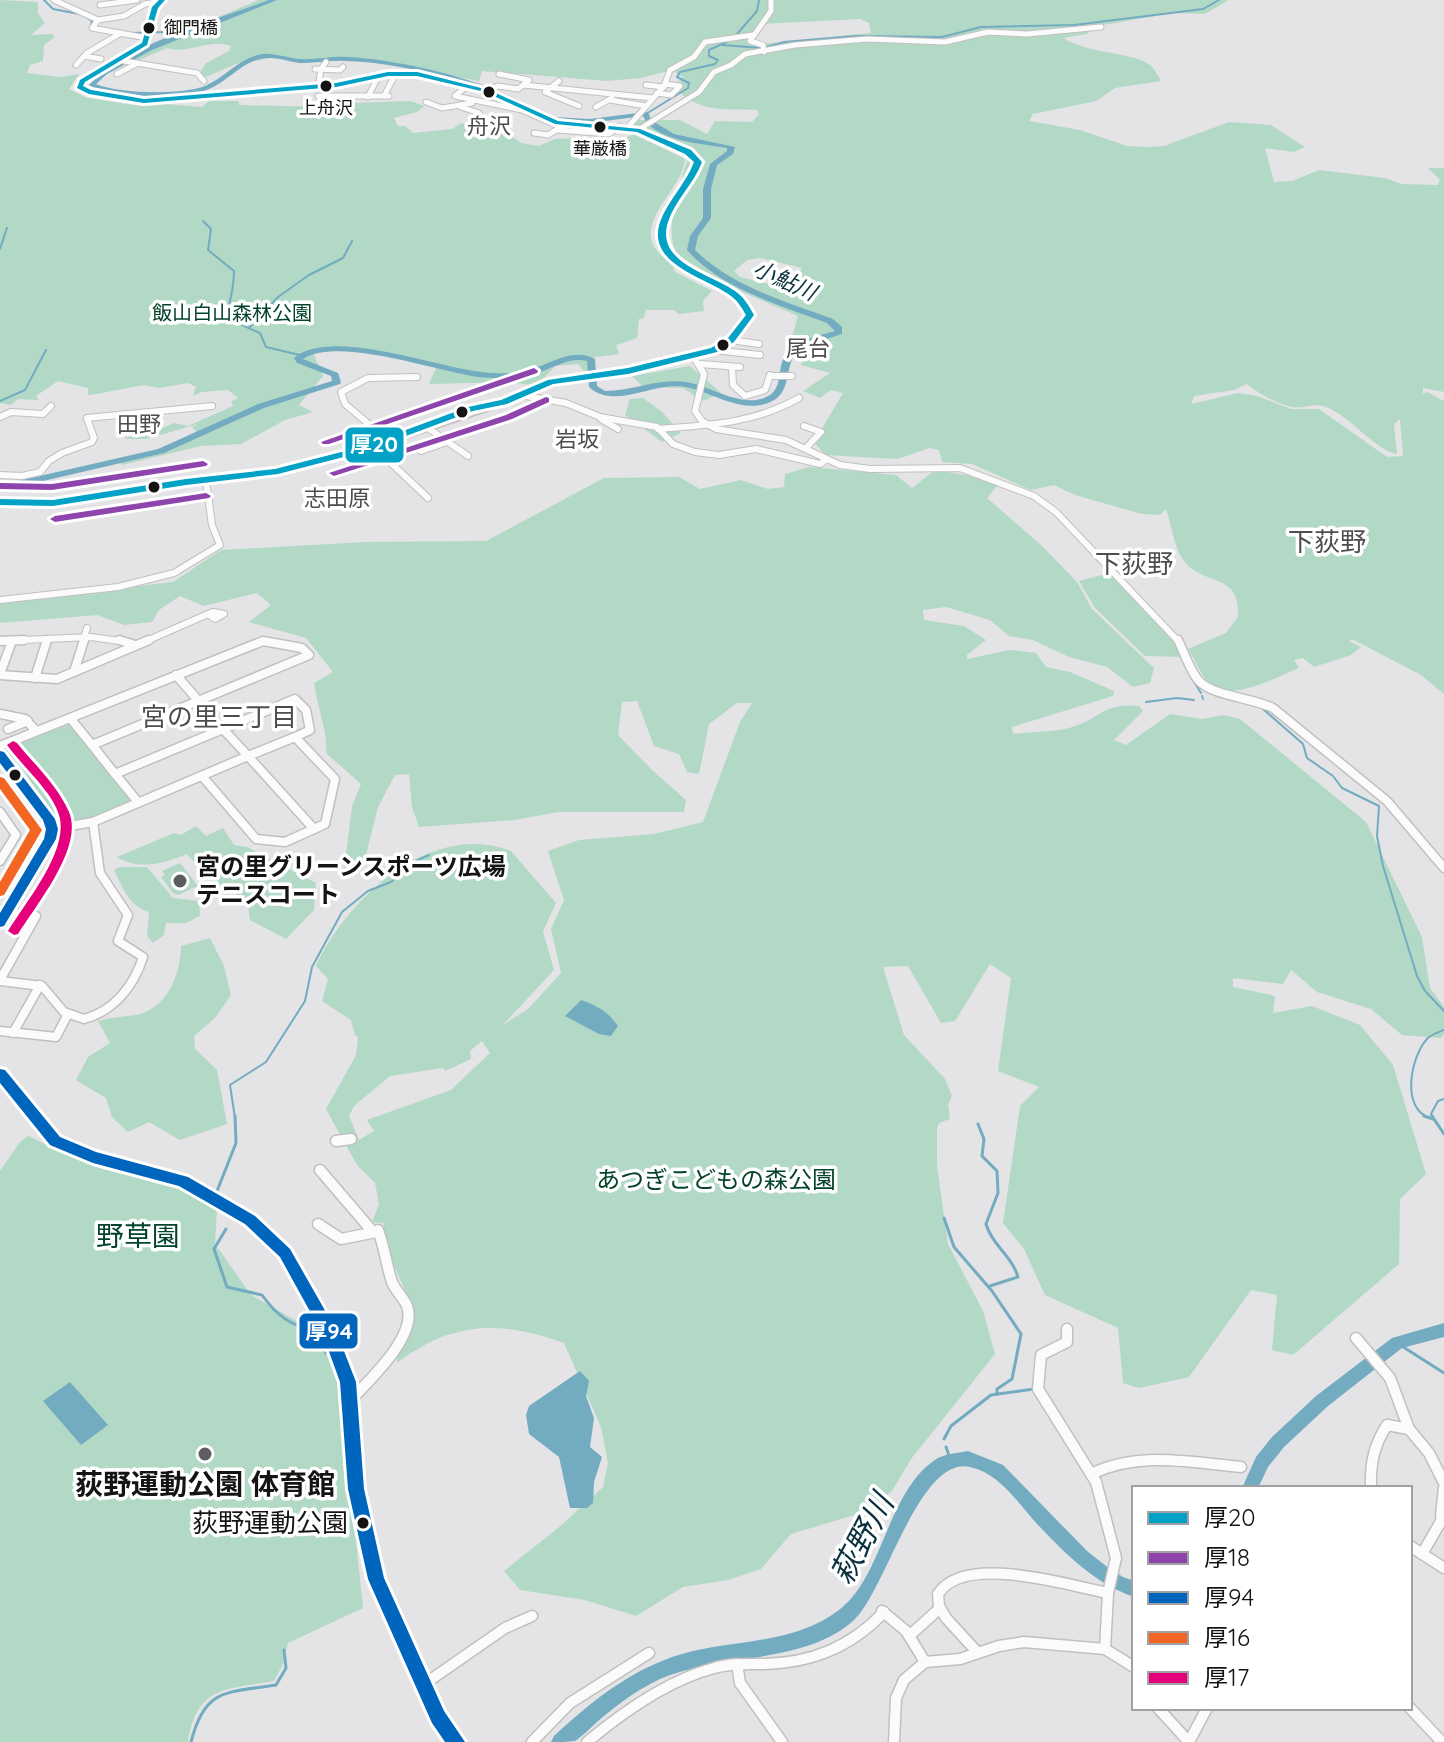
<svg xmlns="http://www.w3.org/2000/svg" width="1444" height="1742" font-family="Quicksand,'Noto Sans JP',sans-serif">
	<rect width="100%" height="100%" fill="#e4e3e5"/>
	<g fill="#b2d9c6" fill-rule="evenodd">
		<path d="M0,0l38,2v11l7,10 -14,12 21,-1 3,3 -11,8 -1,16 -13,4 -3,8 34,4 18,-3 -10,15 18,9 54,8 24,-2 37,3 7,-6h30v4l90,2 25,-4 56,-2 15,5 -8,6 -23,6 4,8h7l8,7 39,-4 10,-6 46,11 13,9 18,3 16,-7 46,-2 21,3 11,-6 52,25c-2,29 -44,56 -32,86 4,8 16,16 22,23l-2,1 2,3 37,19 -9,10 1,10 -25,3 -5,-4h-28l-2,8 -5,1 -2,19 -21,7 3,9 -29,4 1,12 -7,1 -6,-7 -23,2 -10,11 -14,8 -21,-3 -81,2 7,-16c-40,-10 -77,-23 -119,-17l-3,4 9,21 -24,29 14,7 -28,8 -44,24 -40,2 -79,19 -4,-6 27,-4 55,-19 -8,-9 6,-3 -52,15h-21l1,-2 17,-1 31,-13 14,3 45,-20 -2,-4 7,-4 -10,-8 -26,2 -9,4 3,-9 -8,-4 -29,5 -15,-3 -53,10h-3v-7l-30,-7 -22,15 3,4 -21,-1 -7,6 -11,-2z"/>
		<path d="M259,0h970l-24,14 -32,-1 -81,14 -5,7 -24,4c25,16 71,14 87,27 4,3 8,10 11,16l-46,7 -19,13 -63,13 -4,7 51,9 47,16 20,1 17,-1 65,-24 42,3 34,22 -11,5 -29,-4 9,34 18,-1 27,-11 66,8 17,6 36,1 2,-5 -12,-12h16v224l-21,-4v6l4,-2 17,9v293l-23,-19 -69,-36 -3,2 12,6 -10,8 -37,12 -11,-9 -9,2 5,8c-25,10 -76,40 -95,9 -6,-9 -10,-19 -16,-28l38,-16 12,-16c3,-47 -37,-29 -56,-59 -9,-14 -10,-33 -16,-49l-6,6 -18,-1 -67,-19 -21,-10 -23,5 -59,-26 -30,-2 -3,-12 -10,-2 -31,11 -73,-4 -11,-13 29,-49 -12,-3 -11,8 -17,-7 27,-18 -29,-8 2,-7 -15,-6 10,-36c-24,-11 -109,-44 -121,-63 -15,-22 6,-80 14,-103 -17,-12 -40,-14 -59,-25l4,-5h44l27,14 8,-13 37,1 7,-8 -2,-4c-32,-1 -61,3 -83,-24l9,-9 -11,-7 -31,8 -34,3 -125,-10 -3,10 -114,-21 -52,1 -41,-3 -36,6 -35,15 -4,-1 9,-15 23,-12 2,-5c-22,-8 -43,9 -64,2l-28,12 -15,-4zM860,19l9,4 2,10 -118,12 -1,-9 10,-12zM760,258l42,10 -6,11 -15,-2 -8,8 -33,-8 -6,-6 13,-11zM1247,384c11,9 30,20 45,23 10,2 22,-4 31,-1 24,6 52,45 74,48l-3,-30 6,-5 3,37 -16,1 -68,-48h-28l-34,-13 -19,-3 -47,11 3,-8 40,-6z"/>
		<polygon points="690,366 721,393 703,401 683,388 643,387 632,376"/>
		<polygon points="643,398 661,411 681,433 662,442 625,415 630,399"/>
		<path d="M809,467l87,8 16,13 23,-18 31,5 32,10 -11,13 55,48 35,36 15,27 62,59 -4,15 -17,4 -26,-20 -38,-10 -36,-17 -24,-4 -19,-16 -44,-13 -23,3 1,10 40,6 22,14 -19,15v4l42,-9 27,3 10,14 24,5 44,19 -1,5 -101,31 1,7c18,-2 39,-2 56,-6 32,-9 34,-26 70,-22l4,5 -29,29 12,5 44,-31 32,5 22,-4 16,4 126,103 56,115 8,51 14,19v27l-3,4 -39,-3 -31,-26 -54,-17 -26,-22 -8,14 -50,-6v9l42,9 -2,17 39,-7 48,19 33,40 33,109 -26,25 -1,65 -106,91 -21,-5 5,-55 -26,-5 -62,87 -50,11 -16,-5 -5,-55 -73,-33 -21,-46 -21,-26 17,-117 19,-19 -41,-16 13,-93 -21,-14 -35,57 -14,2 -33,-57 -25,1 21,68 41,44 7,17 -4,9 2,14 -11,4 -2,5v38l11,78 35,67 12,43 -84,105 -19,32 -24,20 -77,23 -30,35 -33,11 -45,7 -47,29 -51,-16 -65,-10 -16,-19 54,-43 45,-41 5,-24 -7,-36 -37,-84c-64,-23 -112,-22 -167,20 0,-18 19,-37 14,-55 -4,-20 -32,-65 -27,-85l-12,-1 7,-18 -4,-21 -18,-18 -31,-56 30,-54 2,-18 -3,-2 -4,-15 -29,-19 6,-22 -12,-13c31,-67 115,-146 195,-115l45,52 -13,28 11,39 -51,55 25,-16 33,-36 -10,-44 13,-29 -16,-49 31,-11 75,-6 49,-12 37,-100 12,-19h-15l-28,21 -10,50 -12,-2 -8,-18 -25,-8 -17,-45 -15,1 -4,33 34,35 34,30 -2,12h-126l-43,8 -96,7 -7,-20 -3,-33 -14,1 -17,32 -16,64 -18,-1 8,-64 9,-22 -35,-31c2,-21 -9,-47 -12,-70l19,-11 -27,-34 -57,-16 22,-17 -14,-12 -53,13 -24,-10 -21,14 -7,12 -28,3 -27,-10 -97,8v-21l173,-20 48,-32 144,-8 121,-1 118,-63 75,-1 21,12 41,-9 27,9 16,-2 1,-13zM482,1041l8,12 -39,37 -84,30 7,11 -15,9 -10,-24 5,-10 36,-30 53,-8 2,3 26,-12 -1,-8z"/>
		<polygon points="1109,573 1173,637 1184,657 1145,656 1095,608 1079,581"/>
		<polygon points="65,722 69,723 132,800 130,803 91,820 57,823 20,765 3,749"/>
		<path d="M196,826l10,10 17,-8 11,17 13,2 69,36 -2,27 -28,29 -36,-19 -3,-20 -37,-21 -23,-25c-22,9 -48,17 -70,3l57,-24 7,2z"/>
		<polygon points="180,863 198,886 178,895 173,893 161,877 165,875 162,871"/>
		<path d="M120,867h27l26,31 26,3 1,15 -14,7h-20l-2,12 -11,8 -6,-7 2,-24c-20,-6 -26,-24 -35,-42z"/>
		<path d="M210,938l14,28 7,29 -16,23 -21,18 1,13 22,21 10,54 -47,16 -31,-18 -21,10 -16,-15 -6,-19 -30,-18 12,-23 22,-14 -12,-22c13,-4 25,-4 38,-6 31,-6 45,-41 45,-69z"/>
		<path d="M28,1136l56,26 89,23 44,22 -2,37 36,51 67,38 22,56 23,219 -75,35 -5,21 -9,17c-48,9 -77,4 -86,61h-188v-571l20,-29z"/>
	</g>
	<g fill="#73acc1">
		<path d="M581,1000c17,6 26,11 37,26l-7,10 -12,-2 -34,-18z"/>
		<polygon points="580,1371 589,1381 586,1396 594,1418 590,1447 602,1457 594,1482 593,1503 587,1508 570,1508 559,1457 529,1434 526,1415 529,1406"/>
		<polygon points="70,1382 108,1425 81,1445 43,1401"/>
	</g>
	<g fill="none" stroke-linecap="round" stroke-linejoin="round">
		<g stroke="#73acc1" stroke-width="2">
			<polyline points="44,0 53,9 79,14"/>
			<polyline points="84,16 92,21 90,29"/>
			<polyline points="132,33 164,32 181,36"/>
			<polyline points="737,34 757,11 759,0"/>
			<polyline points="723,45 761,48"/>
			<polyline points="767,47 784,42 855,36 942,37 981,27 1074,25 1203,9 1219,0"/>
			<polyline points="646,114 688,88 689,83 677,77 680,72 715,64 718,60 709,56 709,50 733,39"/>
			<path d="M203,221l8,8 -3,21 26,21c0,40 -22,43 26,62l6,14 34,8"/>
			<polyline points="0,249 7,228"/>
			<polyline points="249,328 278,297 309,275 343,258 352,241"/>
			<polyline points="0,401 25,390 46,350"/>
			<polyline points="1191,677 1201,693"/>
			<polyline points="1202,696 1203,699"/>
			<polyline points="1146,702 1177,698 1194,700"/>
			<polyline points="1263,709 1303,744 1307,758 1333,776 1342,788 1379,806 1377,836 1383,866 1417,976 1425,991 1444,1011"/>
			<polyline points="235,1118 230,1085 266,1062 305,1001 312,967 342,912 368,891 391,882 416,861 429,855"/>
			<path d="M1430,1118c-29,-9 -20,-60 -3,-79 3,-4 12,-7 17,-9"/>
			<polyline points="1433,1118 1431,1114 1438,1101 1444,1099"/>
		</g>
		<g stroke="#73acc1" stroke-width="3">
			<polyline points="1424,1116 1433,1119"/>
			<polyline points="1432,1116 1444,1134"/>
			<path d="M978,1124l6,15 -2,17 15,15 1,22 -12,31c6,21 26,32 32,53l-28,9"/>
			<polyline points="217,1191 236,1143 235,1116"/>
			<polyline points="944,1218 954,1247 992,1291 1021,1334 1012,1379 997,1389 997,1394"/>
			<path d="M226,1229l-12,20 13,38 35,8c15,21 28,30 53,36l11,22"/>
			<polyline points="1397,1343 1444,1373"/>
			<polyline points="944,1439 951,1426 991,1395 1034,1389"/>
			<polyline points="946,1447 951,1461"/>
			<path d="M191,1742c14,-55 36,-49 85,-57l10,-17 -2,-18"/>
		</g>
		<g fill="#73acc1" fill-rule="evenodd">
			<path d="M269,0h8l-125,50 -45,24 -11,10c23,10 86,11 109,2 21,-9 35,-29 58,-32 12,-1 24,4 36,5 16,1 33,-3 49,-2 55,3 146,24 191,55l-5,1c-59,-28 -122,-50 -188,-52 -14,-1 -28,2 -42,2 -13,0 -24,-6 -37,-5 -23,1 -38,23 -58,31 -27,11 -96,11 -120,-4 40,-42 125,-64 180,-85z"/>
			<path d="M646,112l3,2 2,6 23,14 61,13 -2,7 -16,11 -6,24v29l-13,18 -3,14c36,36 91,52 138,69l9,8v7l-34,11 -15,12c-8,18 -3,38 -25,46 -32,11 -60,-15 -90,-17 -30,-1 -65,23 -89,1l-2,-26c-18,-4 -31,6 -47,11 -20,7 -41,7 -62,5 -42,-6 -140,-41 -175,-18l35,14 3,9 -1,2 -76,24 -100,45 -164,38v-6l158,-36 100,-45 74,-23 -1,-5 -34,-13 -3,-5c36,-31 141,9 187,14 17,2 34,2 50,-3 22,-6 42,-22 64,-10l2,27 8,5c27,0 53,-13 81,-9 26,4 58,29 84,13 13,-9 7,-27 15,-39 11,-16 33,-20 50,-25l-8,-8c-47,-18 -106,-34 -140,-73l3,-14 13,-18v-29l7,-25 17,-13v-3c-23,-4 -74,-7 -84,-32l-53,7 -37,-2 -3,-2 3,-2 37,2z"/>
			<polygon points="1444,1323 1444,1337 1402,1348 1328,1406 1284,1447 1268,1467 1258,1488 1242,1488 1256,1457 1272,1437 1316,1396 1392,1338"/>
			<path d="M968,1451l35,14 84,86 19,15 17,11 11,4v16c-40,-14 -67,-42 -96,-72 -19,-21 -39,-52 -68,-58 -51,-11 -84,123 -116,153 -45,42 -128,35 -184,55 -27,10 -51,28 -72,46 -7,6 -15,15 -23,20 -6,1 -17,1 -24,1l3,-6c41,-38 84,-72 139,-85 49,-11 105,-9 146,-41 45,-34 48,-121 99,-152 8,-4 20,-5 30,-7z"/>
		</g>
		<g stroke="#c1c0c1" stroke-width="7">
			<g id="minor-far3">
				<polyline points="54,0 98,20 92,28 147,38"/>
				<polyline points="100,5 137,0"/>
				<polyline points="98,20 124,16 145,4 161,1"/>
				<polyline points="764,52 763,45 750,41 771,11 771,0"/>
				<polyline points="84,56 101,59"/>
				<polyline points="118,60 197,73 204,81"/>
				<polyline points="76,65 87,53 121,33"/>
				<polyline points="315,69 340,70 343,67"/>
				<polyline points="117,74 138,63"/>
				<polyline points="559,81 545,92 579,106"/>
				<polyline points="523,85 653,98"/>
				<polyline points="646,85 664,87"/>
				<polyline points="325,86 326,82 319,82 321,69 326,62"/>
				<polyline points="467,86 455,96 522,110 561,127 548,135 534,133"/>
				<polyline points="487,91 498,86 518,89 529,80 499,74"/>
				<polyline points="657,93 671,95 680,86 665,84"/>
				<polyline points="318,96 389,96"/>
				<polyline points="384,96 396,73"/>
				<polyline points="368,97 379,75"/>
				<polyline points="610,100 646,106"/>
				<polyline points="426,102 442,108 472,103"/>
				<polyline points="461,107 479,113"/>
				<polyline points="596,107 612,98"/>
				<polyline points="628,127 664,86 670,70 694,57 705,42 753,35"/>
				<polyline points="557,130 609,134 620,126"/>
				<polyline points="638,130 699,92 714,72 731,65 745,54 795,45 867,39 945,42 988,32 1027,34 1101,27"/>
			</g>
		</g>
		<g stroke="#c1c0c1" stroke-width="8">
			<g id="minor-far2">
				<polyline points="731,340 759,344"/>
				<polyline points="714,350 760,355"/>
				<polyline points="693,356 704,374 695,411 702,421 716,429 786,440 840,465 870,469 960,468 1034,496 1056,512 1179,642"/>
				<polyline points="700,364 740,367"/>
				<polyline points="732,367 733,385 745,396 765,390 770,375"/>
				<polyline points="770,376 792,376"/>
				<polyline points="520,395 566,403 600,417 657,427 673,444 695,452 719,455 756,449 820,464 826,460"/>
				<polyline points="0,417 11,412 43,414 51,406"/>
				<polyline points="601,419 618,429"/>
				<polyline points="425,426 468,456"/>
				<polyline points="804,426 821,432 806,448"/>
				<path d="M658,429c52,-4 94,-5 141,-31"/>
				<polyline points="381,443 371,426 345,404 341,392 368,378 417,377"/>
				<polyline points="373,446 428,498"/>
				<polyline points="421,451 447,442"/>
				<polyline points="0,475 22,476 40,472 49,461 62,453 92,442 94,438 87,418 212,406"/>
				<polyline points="0,600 118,587 174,573 220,545 212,525 206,480"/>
				<polygon points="213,612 224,614 215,619 208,614"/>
				<polyline points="0,641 91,637 127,642"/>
				<polyline points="83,642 87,628"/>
				<polyline points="144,642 208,614"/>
				<polyline points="262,642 266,642"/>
			</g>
		</g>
		<g stroke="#c1c0c1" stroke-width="11">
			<g id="minor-far1">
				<polyline points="119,640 135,645"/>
				<path d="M1178,640c6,12 12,31 21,41 14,15 54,17 74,27l114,93 57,67"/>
				<polyline points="0,641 24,640"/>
				<polygon points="263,641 302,648 309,655 92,745 70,718"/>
				<polyline points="74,672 84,640"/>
				<polyline points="0,674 12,641"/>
				<polyline points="0,675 57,679 149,640"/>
				<polyline points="35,678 47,640"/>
				<polyline points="0,714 25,719 36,731"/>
				<polyline points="8,729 28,721"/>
				<polygon points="295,737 335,779 325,824 314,829 248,756"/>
				<polyline points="92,745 115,774 223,729 176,675"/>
				<polyline points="0,746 70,718"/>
				<polyline points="0,755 49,819 52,829 50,839 0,923"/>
				<polyline points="115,774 138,802"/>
				<polyline points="202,776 256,839 285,842 314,829"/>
				<polyline points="0,812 16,835 0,861"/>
				<polyline points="52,829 93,822 248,756 223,729 295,699 306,710 310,730 295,737"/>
				<polyline points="0,980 36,916 5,912"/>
				<path d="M0,981l42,5 22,26 20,7c30,-8 50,-33 59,-62l-25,-16 10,-26 -28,-42 -7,-51"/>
				<polyline points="0,1031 56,1037 68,1014"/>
				<polyline points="13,1033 40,985"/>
				<polyline points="0,1074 36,1118"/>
			</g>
		</g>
		<g stroke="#c1c0c1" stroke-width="13">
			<g id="minor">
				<polyline points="35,1116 55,1141 93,1157 183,1181 250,1220 285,1253 330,1333 348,1382 356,1489 376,1579 438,1717 456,1742"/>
				<polyline points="336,1141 351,1139"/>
				<polyline points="320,1170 373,1232"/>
				<polyline points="318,1224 341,1239 376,1232"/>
				<polyline points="1067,1329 1067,1342 1041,1355 1038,1389 1096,1482 1116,1558 1108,1593 1105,1649 1134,1667"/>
				<polyline points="1356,1338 1390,1378 1409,1429 1429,1453 1444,1483"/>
				<path d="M351,1400c18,-20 67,-64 56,-94 -4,-10 -14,-17 -16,-27 -5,-17 -7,-33 -13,-49"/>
				<path d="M1091,1474c48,-23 99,-12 150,-7"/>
				<path d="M1371,1488c-1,-24 3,-43 16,-63l22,4"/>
				<polyline points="1441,1516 1444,1488"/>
				<polyline points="1410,1546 1444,1568"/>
				<polyline points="1422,1554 1444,1516"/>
				<polyline points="882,1611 906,1631 925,1662"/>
				<polyline points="909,1636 939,1609"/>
				<path d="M978,1653l-32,-35 -7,-12 -1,-12c26,-42 132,-8 170,-1"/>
				<polyline points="737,1664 740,1683 782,1742"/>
				<polyline points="423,1685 505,1628 532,1616"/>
				<polyline points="1158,1708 1189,1742"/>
				<polyline points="1410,1708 1442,1742"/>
				<polyline points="532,1742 570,1703 649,1653"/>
				<path d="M587,1742c36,-30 81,-62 127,-74 16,-5 33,-4 49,-4 49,-1 88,-17 121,-52"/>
				<polyline points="894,1742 896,1698 904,1680 925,1662 960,1659 999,1646 1024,1642 1105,1649"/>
				<polyline points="1189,1742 1207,1708"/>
			</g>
		</g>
		<g stroke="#c2c1c2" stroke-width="3">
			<path id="major" d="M159,0h6l-8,7 -10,38 -63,37 -2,4 8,5 54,8 192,-16 52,-11h29l72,18 69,31 82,8 50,22 11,11c-6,25 -40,56 -35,78 9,34 64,38 83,64 1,2 3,8 4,11l-20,26 -17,10 -88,22 -75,11 -46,20 -144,48 -85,22 -92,10 -133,21 -53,-1v-4l53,1 133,-21 89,-10 82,-22 144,-48 47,-20 80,-11 84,-21 17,-9 18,-24c-13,-36 -78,-35 -87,-75 -6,-23 29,-53 35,-78l-9,-9 -49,-21 -82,-8 -70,-32 -68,-16h-29l-52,11 -192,16 -55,-9 -12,-6 3,-8 63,-37 9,-36z"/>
		</g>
		<use href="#minor-far3" stroke="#fbfbfb" stroke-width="5"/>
		<use href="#minor-far2" stroke="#fbfbfb" stroke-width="6"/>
		<use href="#minor-far1" stroke="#fbfbfb" stroke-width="8"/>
		<use href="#minor" stroke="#fbfbfb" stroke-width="10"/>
		<use href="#major" fill="#ede5e6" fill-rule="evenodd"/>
		<g stroke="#fff" stroke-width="6">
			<path id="bus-1" d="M159,0h6l-7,8 -11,37 -62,37 -2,4 8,4 53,9 192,-16 52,-11h29l72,18 69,31 82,8 51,21 11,12c-8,22 -27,38 -34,60 -13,41 43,52 67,69 9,6 14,15 19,24l-20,27 -17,10 -89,22 -75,10 -46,20 -34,7 -110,41 -85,22 -92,11 -133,21 -53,-1v-6l53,1 133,-21 89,-10 82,-21 111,-41 33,-7 47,-20 80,-12 83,-20 17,-10 18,-23c-5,-8 -8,-14 -15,-19 -25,-19 -85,-31 -71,-74 8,-22 26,-38 34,-60l-9,-8 -48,-22 -82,-8 -70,-32 -68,-16h-29l-52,11 -192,16 -55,-9 -12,-6 3,-8 62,-37 10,-36z"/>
		</g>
		<g stroke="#fff" stroke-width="6">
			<g id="bus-2">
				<polygon points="534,368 538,371 537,373 329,444 323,444 321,442"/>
				<polygon points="546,397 549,398 549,402 512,419 337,475 334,476 329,473 506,415"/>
				<polygon points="203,461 208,464 206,466 52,490 0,489 0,483 52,484"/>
				<polygon points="206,493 211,496 209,498 55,522 50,519 55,516"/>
			</g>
		</g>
		<g stroke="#fff" stroke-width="6">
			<g id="bus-3">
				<polygon points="0,751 4,752 55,819 58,829 56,839 4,926 0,927 0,913 44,839 46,829 43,820 0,763"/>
				<polygon points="0,1069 5,1070 60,1137 96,1152 188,1177 255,1216 290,1249 335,1328 356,1382 364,1489 384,1578 444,1711 465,1742 445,1742 432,1723 368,1579 348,1489 340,1382 323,1335 280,1257 245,1224 179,1186 93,1163 50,1145 0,1083"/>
			</g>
		</g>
		<g stroke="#fff" stroke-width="6">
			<polygon id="bus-4" points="0,777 4,778 42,830 4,895 0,896 0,882 30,830 0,789"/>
		</g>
		<g stroke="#fff" stroke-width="6">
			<path id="bus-5" d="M13,741l4,2c17,21 41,43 52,69 15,35 -33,93 -51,122l-4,1 -6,-4c17,-28 62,-81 51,-116 -7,-24 -37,-49 -52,-70z"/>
		</g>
		<use href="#bus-1" fill="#01a2c5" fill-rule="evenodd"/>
		<use href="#bus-2" fill="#8e44ad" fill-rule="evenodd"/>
		<use href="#bus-3" fill="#0065bd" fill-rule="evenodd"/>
		<use href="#bus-4" fill="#f26522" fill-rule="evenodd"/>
		<use href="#bus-5" fill="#e5007d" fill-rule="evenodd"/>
	</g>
	<g fill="#151415" stroke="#fff" stroke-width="3">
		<circle cx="149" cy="28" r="7"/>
		<circle cx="326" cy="86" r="7"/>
		<circle cx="489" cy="92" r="7"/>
		<circle cx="600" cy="127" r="7"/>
		<circle cx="723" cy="345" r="7"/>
		<circle cx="462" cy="412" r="7"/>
		<circle cx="154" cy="487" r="7"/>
		<circle cx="15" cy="775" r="7"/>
		<circle cx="363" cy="1523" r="7"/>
	</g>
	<g fill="#5d5c5e" stroke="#fff" stroke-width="3">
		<circle cx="180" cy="881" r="8"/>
		<circle cx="205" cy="1454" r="8"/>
	</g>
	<g text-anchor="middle" stroke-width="7" stroke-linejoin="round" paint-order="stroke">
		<g font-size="18" fill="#151415" stroke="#fff">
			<text x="164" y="34" text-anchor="start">御門橋</text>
			<text x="326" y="114">上舟沢</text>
			<text x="600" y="155">華厳橋</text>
		</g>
		<g font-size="20" fill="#03432c" stroke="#fff">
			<text x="232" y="320">飯山白山森林公園</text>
		</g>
		<g font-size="22" fill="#4f4c4f" stroke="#fff">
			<text x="489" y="134">舟沢</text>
			<text x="808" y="356">尾台</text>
			<text x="139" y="432">田野</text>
			<text x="577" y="447">岩坂</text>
			<text x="337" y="506">志田原</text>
		</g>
		<g font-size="22" font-style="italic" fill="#0a313e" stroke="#fff">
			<text transform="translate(785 280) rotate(24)" y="8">小鮎川</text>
		</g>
		<g font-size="24" font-weight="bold" fill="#151415" stroke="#fff" text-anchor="start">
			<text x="196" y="875">宮の里グリーンスポーツ広場<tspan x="196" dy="28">テニスコート</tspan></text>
		</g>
		<g font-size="24" fill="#03432c" stroke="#fff">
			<text x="716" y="1188">あつぎこどもの森公園</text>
		</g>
		<g font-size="26" fill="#4f4c4f" stroke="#fff">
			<text x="1327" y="551">下荻野</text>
			<text x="1134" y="573">下荻野</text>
			<text x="219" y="726">宮の里三丁目</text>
		</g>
		<g font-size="26" fill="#151415" stroke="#fff" text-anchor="end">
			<text x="348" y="1532">荻野運動公園</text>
		</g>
		<g font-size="28" fill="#03432c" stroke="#fff">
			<text x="138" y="1246">野草園</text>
		</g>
		<g font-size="28" font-weight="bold" fill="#151415" stroke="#fff">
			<text x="205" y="1494">荻野運動公園 体育館</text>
		</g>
		<g font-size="32" font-style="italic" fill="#0a313e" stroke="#fff">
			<text transform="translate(862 1539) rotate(-62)" y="11">萩野川</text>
		</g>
	</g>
	<g stroke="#fff" stroke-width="3">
		<rect x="344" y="426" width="61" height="38" rx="8" fill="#01a2c5"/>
		<rect x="298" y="1312" width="61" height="38" rx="8" fill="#0065bd"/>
	</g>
	<g font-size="22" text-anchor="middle" font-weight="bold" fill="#fff">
		<text x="374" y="452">厚20</text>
		<text x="329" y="1339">厚94</text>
	</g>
	<rect x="1132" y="1486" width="280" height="224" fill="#ffffff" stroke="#a1a1a1" stroke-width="2"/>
	<rect x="1148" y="1512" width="40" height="12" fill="#01a2c5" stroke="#a1a1a1" stroke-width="2"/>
	<text x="1204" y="1526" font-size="24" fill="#151415">厚20</text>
	<rect x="1148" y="1552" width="40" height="12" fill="#8e44ad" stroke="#a1a1a1" stroke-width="2"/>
	<text x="1204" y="1566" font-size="24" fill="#151415">厚18</text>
	<rect x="1148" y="1592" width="40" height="12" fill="#0065bd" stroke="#a1a1a1" stroke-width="2"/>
	<text x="1204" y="1606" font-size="24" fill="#151415">厚94</text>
	<rect x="1148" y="1632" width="40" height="12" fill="#f26522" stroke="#a1a1a1" stroke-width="2"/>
	<text x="1204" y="1646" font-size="24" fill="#151415">厚16</text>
	<rect x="1148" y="1672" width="40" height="12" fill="#e5007d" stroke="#a1a1a1" stroke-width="2"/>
	<text x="1204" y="1686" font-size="24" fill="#151415">厚17</text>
</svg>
